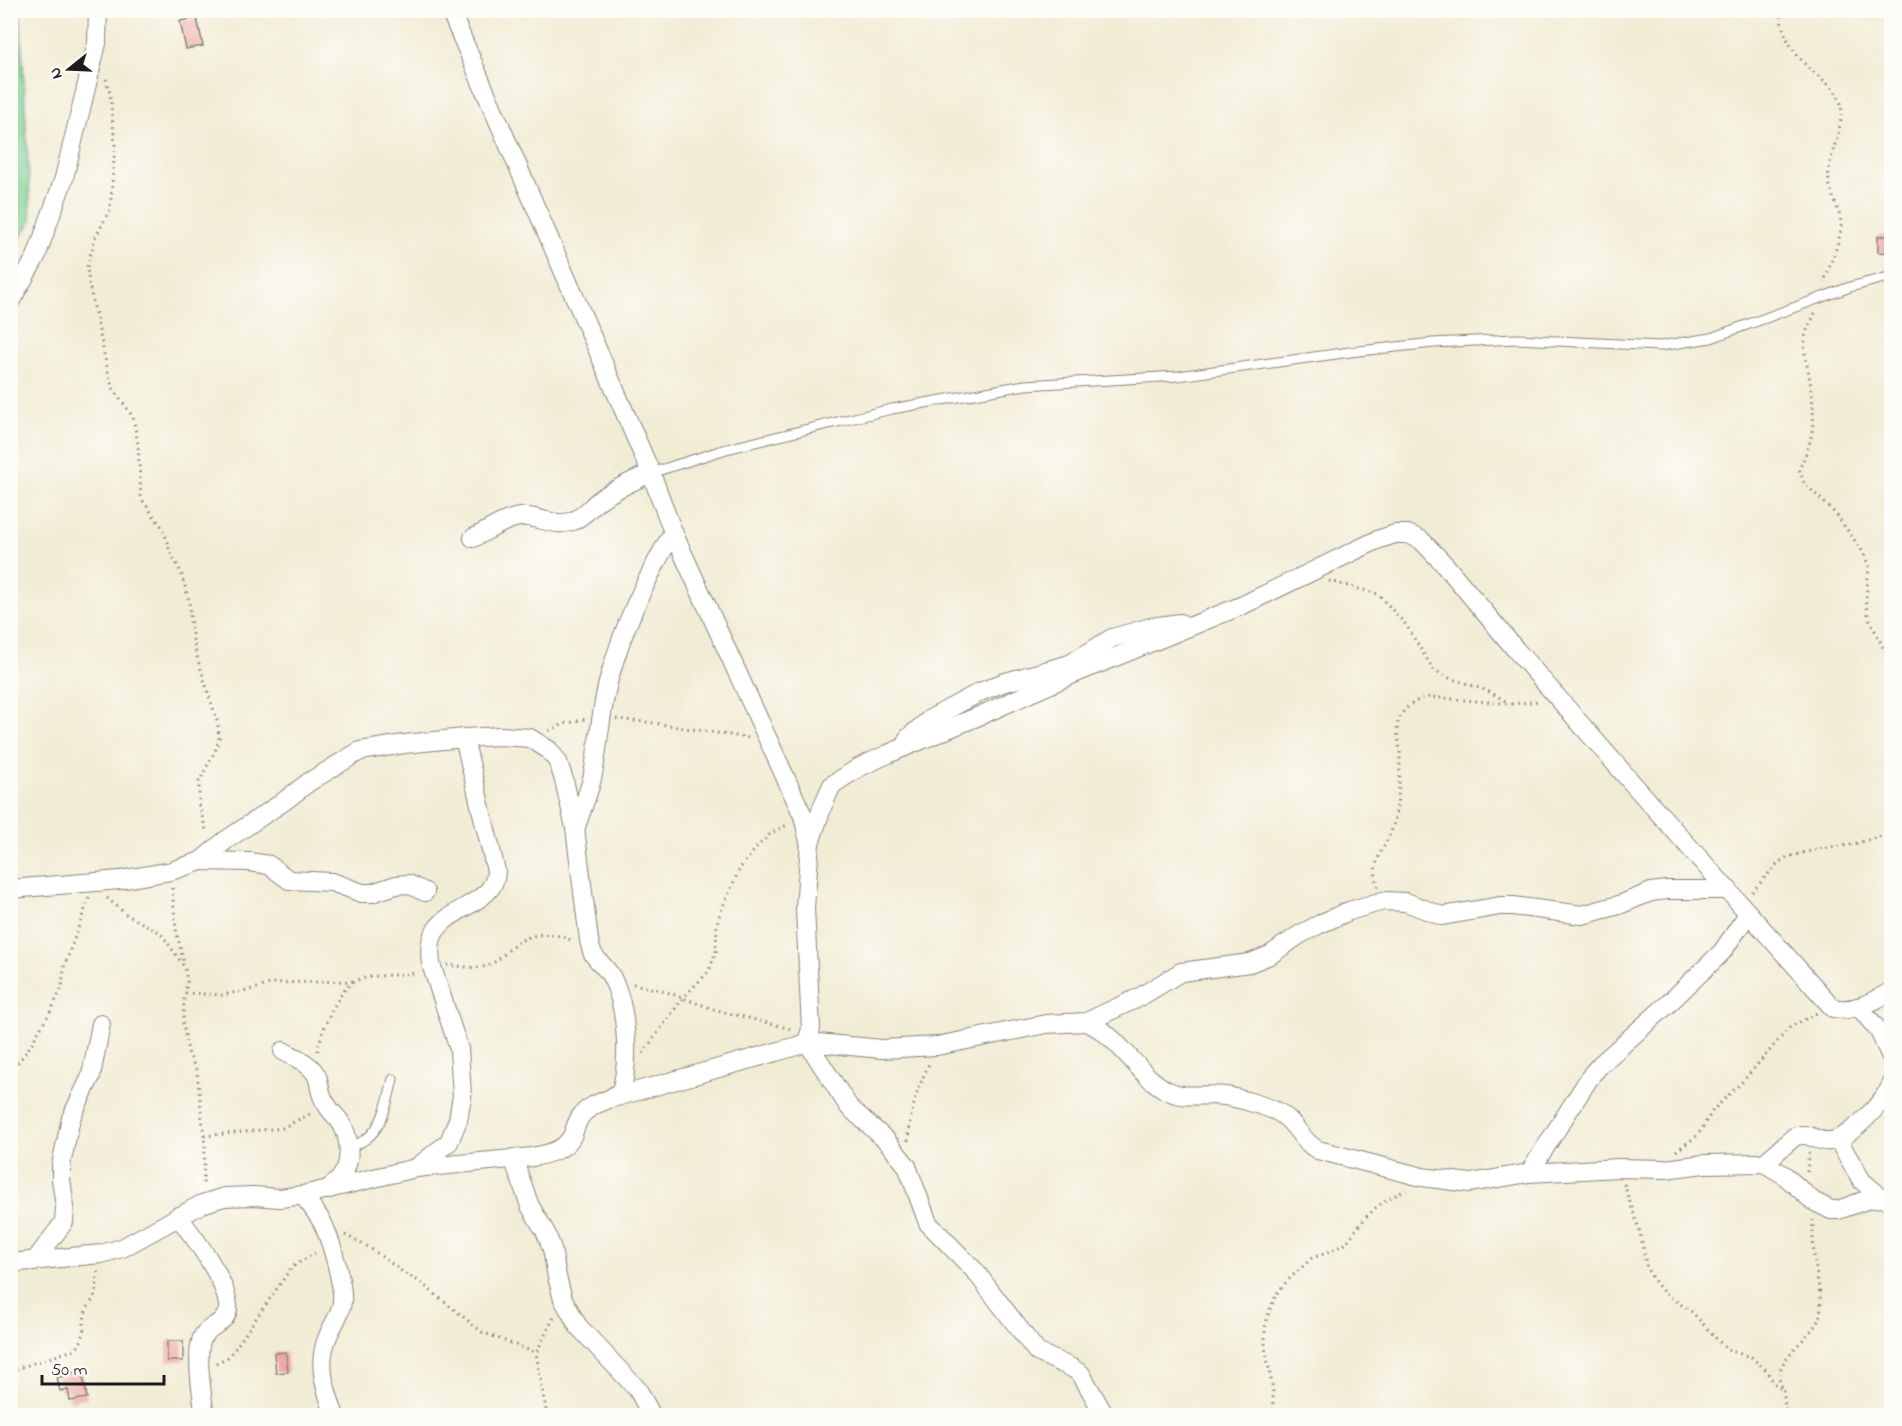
<svg xmlns="http://www.w3.org/2000/svg" width="1902" height="1426" font-family="'Indie Flower',sans-serif">
	<rect width="100%" height="100%" fill="#fdfcf7"/>
	<filter id="ink" filterUnits="userSpaceOnUse"><feTurbulence type="fractalNoise" baseFrequency=".0167" numOctaves="2"/><feDisplacementMap in="SourceGraphic" scale="12" xChannelSelector="R" yChannelSelector="G"/><feConvolveMatrix kernelMatrix="1 2 1 2 8 2 1 2 1" color-interpolation-filters="sRGB"/></filter>
	<filter id="wash" filterUnits="userSpaceOnUse"><feTurbulence type="fractalNoise" baseFrequency=".008" numOctaves="4" result="noise"/><feDisplacementMap in="SourceGraphic" scale="24" xChannelSelector="R" yChannelSelector="G"/><feGaussianBlur stdDeviation="1.35" result="paint"/><feColorMatrix in="noise" values="0 0 0 0 0 0 0 0 0 0 0 0 0 0 0 0 0 1.4 0 .05"/><feComposite in="paint" operator="in"/></filter>
	<g filter="url(#wash)">
		<rect width="100%" height="100%" fill="#f1ecd4"/>
		<polygon fill="#7ed295" stroke="#4d7758" stroke-width="1.5" points="20,11 31,221 11,251 10,11"/>
		<g id="blocks">
			<g fill="#eea7a6">
				<polygon points="197,18 203,46 186,49 180,21"/>
				<polygon points="1878,236 1892,236 1892,253 1878,252"/>
				<rect x="167" y="1341" width="16" height="20"/>
				<polygon points="286,1352 288,1372 276,1373 274,1353"/>
				<polygon points="82,1371 87,1398 70,1401 68,1390 60,1391 57,1377 66,1376 65,1374"/>
			</g>
		</g>
	</g>
	<g filter="url(#ink)">
		<use href="#blocks" fill-opacity="0" stroke="#868478" stroke-width="1.5"/>
		<g fill="none" stroke-linecap="round" stroke-linejoin="round">
			<g stroke="#868478" stroke-width="11">
				<g id="service">
					<polyline points="651,473 723,450 816,427 892,409 1025,385 1178,376 1350,352 1433,343 1516,339 1660,346 1711,338 1850,287 1892,276"/>
					<path d="M349,1148c5,-3 12,-5 17,-9 18,-13 22,-40 27,-60"/>
				</g>
			</g>
			<g stroke="#868478" stroke-width="20">
				<g id="minor">
					<polyline points="450,10 651,473 673,532 803,816 809,842"/>
					<polyline points="10,302 36,257 64,178 97,43 98,10"/>
					<path d="M473,538c17,-8 36,-23 55,-21 17,2 29,10 45,4 12,-5 19,-16 29,-23 15,-10 33,-18 49,-25"/>
					<polyline points="908,738 930,719 980,692 1002,683 1070,664 1112,638 1151,627 1180,623"/>
					<path d="M576,827c5,-16 12,-32 16,-48 7,-33 8,-67 17,-100 14,-53 37,-100 64,-147"/>
					<polyline points="201,861 250,862 269,865 289,880 332,882 362,893 372,893 396,885 408,884 425,892"/>
					<path d="M10,889l110,-9 51,-9 30,-10 25,-21 57,-38 26,-20 51,-31 44,-7 60,-6 36,-2 30,2 19,12 9,12 6,18 11,48 14,112c1,5 2,10 4,14 6,9 16,16 20,26 14,28 17,82 8,111l-10,7"/>
					<polyline points="1859,1007 1879,1031 1892,1059"/>
					<path d="M1086,1022c35,14 49,51 80,68 18,10 39,3 59,6 13,2 41,10 53,16 17,8 23,30 40,38l104,27 48,6 59,-10 89,-5 47,1 39,-5 60,-1 20,12 29,26 18,9h7l31,-11 13,-1 10,5"/>
					<polyline points="807,1042 882,1049 937,1046 1046,1024 1086,1022 1138,998 1181,972 1250,963 1270,955 1299,935 1320,924 1349,911 1383,901 1406,902 1442,916 1500,906 1513,906 1582,915 1619,905 1651,892 1667,890 1729,890"/>
					<polyline points="807,1042 849,1107 887,1141 907,1166 928,1223 975,1271 1037,1352 1072,1368 1081,1374 1105,1416"/>
					<path d="M283,1051c13,7 30,13 35,28 2,9 3,19 9,26 3,6 8,10 12,15 11,15 14,41 2,57 -3,5 -9,9 -14,13"/>
					<polyline points="1838,1140 1862,1181 1882,1198"/>
					<polyline points="513,1158 530,1206 546,1233 552,1249 557,1277 563,1299 578,1326 638,1390 652,1416"/>
					<path d="M1764,1163l30,-26c16,-7 21,6 36,4 19,-1 56,-41 62,-58"/>
					<path d="M416,1168l33,-26 9,-22 4,-24 -3,-47 -28,-85c-1,-9 -2,-20 2,-29 14,-29 63,-31 63,-64l-32,-133"/>
					<polyline points="1529,1173 1592,1074 1601,1064 1668,1004 1722,952 1748,914"/>
					<path d="M303,1195c7,10 16,20 21,31 7,15 20,60 18,76 -1,12 -9,22 -14,34 -12,28 -3,52 7,80"/>
					<path d="M178,1216c16,21 48,63 50,90 1,19 -24,19 -27,35 -5,18 1,55 4,75"/>
					<polyline points="34,1262 64,1222 65,1207 61,1179 61,1165 71,1118 91,1076 101,1024"/>
					<path d="M10,1263l91,-9 21,-6 80,-44 22,-7 30,-1 26,2 23,-3 113,-27 117,-11c13,-3 30,-6 38,-19 4,-7 5,-16 10,-22 6,-9 18,-13 28,-17l188,-53 10,-4 4,-13 -6,-121 5,-65 13,-38 9,-20 26,-17 30,-14 91,-38 85,-38 179,-73 134,-65 18,-6h13l13,6 25,26 70,84 117,134 200,224c21,5 41,-7 59,-17"/>
				</g>
			</g>
			<g stroke="#868478" stroke-width="3" stroke-dasharray="1.5 4.5" stroke-linecap="butt">
				<path d="M1780,10c2,29 16,47 37,65 9,7 17,13 22,23 9,18 -8,52 -10,71 -3,19 9,35 12,53 2,14 -13,47 -17,61"/>
				<polyline points="106,79 110,93 115,146 110,210 95,238 87,267 89,284 109,377 113,388 133,417 138,444 141,498 161,526 168,542 169,550 181,572 189,601 192,635 197,657 218,724 219,739 216,749 199,782 199,806 207,833"/>
				<path d="M1815,313c-3,8 -9,16 -10,25 -2,12 2,25 4,37 6,37 8,59 -10,94l5,14 31,30 28,39 6,14 -3,34 2,16 24,50"/>
				<polyline points="1329,581 1378,594 1406,625 1433,669 1444,676 1488,691 1509,703"/>
				<polyline points="616,719 654,723 749,738"/>
				<polyline points="549,731 564,724 585,719"/>
				<path d="M1378,887c-10,-31 12,-40 17,-69 4,-21 5,-44 5,-65 0,-12 -6,-25 0,-36 6,-12 18,-18 30,-20l81,7 28,-3"/>
				<polyline points="172,888 176,929 184,964"/>
				<polyline points="1752,892 1778,863 1787,857 1823,848 1850,845 1892,833"/>
				<polyline points="107,898 127,915 159,932 163,936 185,968 187,982 184,1000 183,1024 188,1052 197,1072 205,1146 203,1187"/>
				<path d="M447,965c13,1 30,5 42,0 9,-4 16,-12 23,-18 17,-15 41,-16 61,-6"/>
				<polyline points="633,984 664,991 713,1009 791,1029"/>
				<polyline points="185,993 222,995 258,988 272,983 353,981"/>
				<path d="M318,1051c1,-16 21,-63 37,-70 16,-7 43,-5 61,-8"/>
				<polyline points="643,1053 683,998 709,971 716,951 717,923 720,913 740,868 757,847 771,833 789,824"/>
				<polyline points="10,1072 27,1051 51,1011 62,987 64,967 89,898"/>
				<polyline points="204,1136 282,1128 312,1113"/>
				<path d="M908,1141c1,-26 10,-54 21,-77"/>
				<polyline points="1676,1151 1698,1135 1713,1110 1743,1081 1790,1027 1817,1013"/>
				<polyline points="1807,1172 1809,1152"/>
				<polyline points="1624,1184 1640,1232 1647,1269 1651,1276 1663,1292 1692,1312 1727,1350 1751,1357 1766,1370 1774,1383 1782,1390 1783,1388"/>
				<polyline points="345,1235 370,1248 404,1273 420,1282 482,1332 536,1353"/>
				<polyline points="216,1363 228,1357 236,1347 292,1267 315,1253"/>
				<path d="M10,1371l66,-22c12,-14 5,-26 11,-41 2,-3 4,-6 6,-8 4,-9 4,-20 5,-29"/>
				<polyline points="547,1416 536,1353 554,1317"/>
				<polyline points="1273,1416 1273,1390 1265,1347 1265,1328 1269,1311 1277,1293 1288,1280 1312,1258 1326,1253 1345,1244 1367,1216 1384,1201 1406,1190"/>
				<path d="M1786,1416l-3,-28c-17,-25 29,-49 36,-70 4,-13 0,-29 -2,-42 -3,-19 -5,-37 -4,-56"/>
			</g>
			<use href="#service" stroke="#fff" stroke-width="9"/>
			<use href="#minor" stroke="#fff" stroke-width="18"/>
		</g>
	</g>
	<rect width="1902" height="1426" fill="none" stroke="#fdfcf7" stroke-width="36"/>
	<g transform="translate(69 69) rotate(252)" stroke="#fdfcf7" stroke-width="4.5" paint-order="stroke">
	<path d="M0-4.5L10 22L0 15L-10 22Z" fill="#1c1c1c"/>
	<text y="-9" font-size="16" font-weight="bold" text-anchor="middle" fill="#1c1c1c">N</text>
	</g>
	<path d="M42 1375v9h122v-9" fill="none" stroke="#1c1c1c" stroke-width="3"/>
	<text x="51" y="1375" font-size="18" fill="#1c1c1c" stroke="#fdfcf7" stroke-width="4.5" paint-order="stroke">50 m</text>
</svg>
